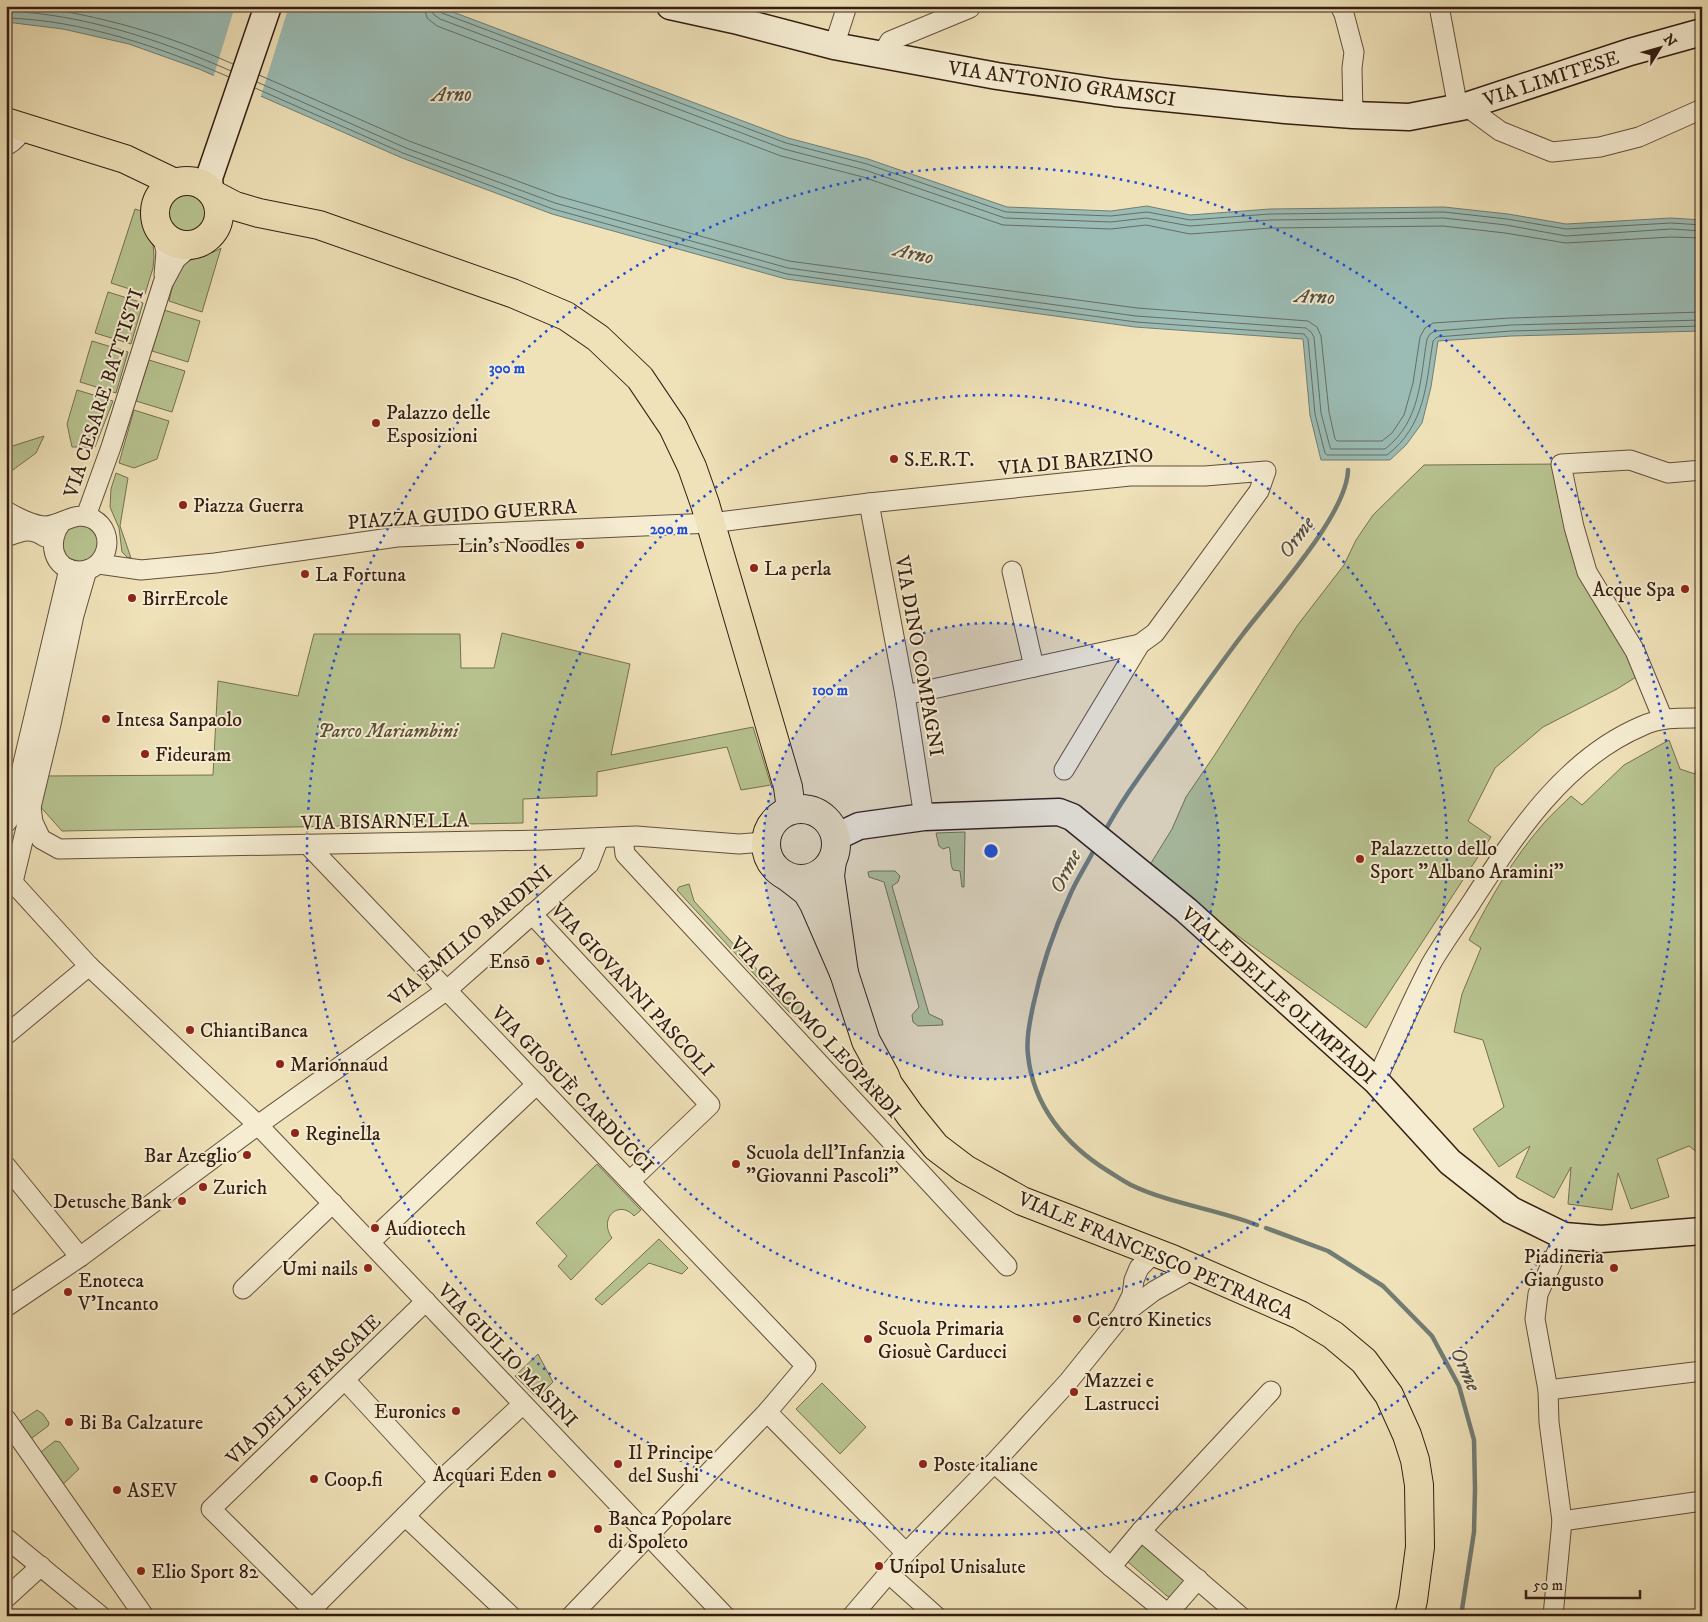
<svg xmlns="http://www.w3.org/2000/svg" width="1708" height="1622" font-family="'IM FELL DW Pica',serif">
	<rect width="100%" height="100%" fill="#efe1b8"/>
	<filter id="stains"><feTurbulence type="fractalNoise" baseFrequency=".004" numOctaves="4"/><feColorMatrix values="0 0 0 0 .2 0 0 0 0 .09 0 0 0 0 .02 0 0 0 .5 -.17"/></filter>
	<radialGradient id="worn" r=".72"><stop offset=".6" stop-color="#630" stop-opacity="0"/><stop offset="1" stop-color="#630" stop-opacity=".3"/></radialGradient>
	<g fill="#b7c390" stroke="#767051">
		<circle cx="189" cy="212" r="23"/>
		<polygon points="135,209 141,211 144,225 153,244 154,256 153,268 145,294 111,283"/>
		<path d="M221,248l-19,64 -33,-11c4,-16 6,-33 22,-41 10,-5 19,-5 30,-12z"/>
		<polygon points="108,292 143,303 131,344 95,333"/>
		<polygon points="164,310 200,321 188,362 152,351"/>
		<polygon points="92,341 128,352 116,393 80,382"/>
		<polygon points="149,360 185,371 172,412 136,401"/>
		<polygon points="77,390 113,401 95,447 72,447 67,424"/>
		<polygon points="134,410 169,421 157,459 134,468 119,463"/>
		<polygon points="44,436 36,453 6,475 6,448"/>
		<polygon points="1561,464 1574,527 1644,672 1617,689 1543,727 1495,768 1468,821 1491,837 1366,1028 1171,888 1143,876 1172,829 1186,797 1214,756 1297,626 1344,565 1356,540 1373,515 1424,465"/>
		<polygon points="116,473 128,478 120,526 131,558 127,557 122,552 119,528 110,507 111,489"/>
		<polygon points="84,522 100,535 98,554 81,564 64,557 60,536 64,529"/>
		<polygon points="502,633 630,664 611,755 753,727 771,785 741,790 727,747 597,772 597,796 523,799 523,823 62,831 38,804 44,776 213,775 218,681 298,696 314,634 460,634 461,668 494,668"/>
		<path d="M1669,740l11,29 15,5 7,-24v406l-13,-10 -32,13 12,38 -38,12 -13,-36 -6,37 -44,-6 3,-37 -17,31 -38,-21 14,-31 -31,21 -26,-38 31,-22 -21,-67 -29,-8 8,-38 19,-46 -12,-8c21,-41 44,-82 75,-117 8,-9 18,-18 27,-27l11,9 42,-40z"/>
		<path d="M965,832l-1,55h-2l-2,-16 -7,-1c-4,-8 -1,-15 -4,-23l-6,2 -4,-3 -3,-13z"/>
		<polygon points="872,871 895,871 900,876 898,882 892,886 929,1014 942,1020 943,1025 918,1026 913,1022 912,1015 919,1007 884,882 869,877 868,872"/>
		<path d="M689,884l5,17 89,97h13c5,4 8,9 5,16l-3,2h-3l-7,-5 -111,-121 2,-3z"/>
		<path d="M597,1164l44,46 -7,6c-15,-17 -36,2 -22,22l-41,42 -13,-14 9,-10 -31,-33z"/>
		<polygon points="659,1239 688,1268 682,1274 649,1263 602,1305 595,1299"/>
		<polygon points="538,1354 553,1382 537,1398 515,1376"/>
		<polygon points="822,1383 866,1427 840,1454 796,1409"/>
		<polygon points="37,1410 43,1414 49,1423 48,1426 24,1444 12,1427"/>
		<polygon points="55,1441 60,1442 79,1469 56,1491 33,1458"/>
		<polygon points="1142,1542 1187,1578 1172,1597 1167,1596 1127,1561"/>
	</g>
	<polygon fill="#9bbcb5" stroke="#727d74" points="6,6 437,6 788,138 868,159 1007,207 1111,211 1147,206 1190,215 1270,209 1444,207 1508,214 1566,224 1671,218 1702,220 1702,331 1511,336 1438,341 1431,387 1422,423 1406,445 1390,460 1321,460 1310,415 1303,339 1135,327 786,279 552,214 402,158 199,69 129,44 63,29 6,22"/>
	<polygon fill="#efe1b8" points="235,6 289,6 260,99 213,78"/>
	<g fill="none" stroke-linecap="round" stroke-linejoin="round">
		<g stroke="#686d64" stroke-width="1">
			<path d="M29,6c71,9 139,29 204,58"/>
			<polyline points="424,6 427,18 437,26 781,156 863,177 1003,225 1111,229 1146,225 1190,234 1271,228 1443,226 1505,233 1566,243 1671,237 1702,238"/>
			<polyline points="432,6 433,14 440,19 784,149 865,170 1005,218 1111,222 1146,218 1190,226 1270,220 1444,218 1506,225 1566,236 1671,229 1702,231"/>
			<polyline points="438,6 438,10 442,13 786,143 867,164 1006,212 1111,216 1147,212 1190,220 1270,214 1444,212 1507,219 1566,229 1671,223 1702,225"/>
			<path d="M6,11c77,3 155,29 225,60"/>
			<path d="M6,18c76,2 154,29 223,59"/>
			<polyline points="259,75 409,141 558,196 789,261 1137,308 1308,321 1317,327 1321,336 1329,412 1335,439 1337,441 1382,441 1392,433 1404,415 1413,383 1420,337 1425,328 1433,323 1510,318 1702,312"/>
			<path d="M257,82l149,66 149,55 233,65 348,48 170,12 5,4 3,5 7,76 9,34 1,2h54c36,-28 35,-70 42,-110l3,-5 5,-3 76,-6 191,-5"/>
			<path d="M255,88l148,65 150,56 234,65 349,48 168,12 4,5 7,75 10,39 2,2h60c38,-29 39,-70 46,-114l4,-4 74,-6 191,-5"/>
		</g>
		<g stroke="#727d74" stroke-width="4.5">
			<path d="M1104,833c18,-34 41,-64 63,-95 25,-34 50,-70 76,-104 28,-37 104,-119 105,-164"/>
			<path d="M1095,848c-8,16 -18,31 -25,47 -16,35 -29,73 -37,111 -3,15 -7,33 -5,49 5,51 38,90 80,116 8,5 15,10 23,14 40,19 85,24 126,40"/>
			<polyline points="1266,1228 1328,1251 1383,1286 1432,1336 1459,1386 1474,1440 1475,1489 1474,1532 1461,1616"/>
		</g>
		<g stroke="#634f3c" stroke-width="21">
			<g id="street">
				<polyline points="1340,6 1344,14 1354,52 1352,68 1353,115"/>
				<polyline points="1439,6 1458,108"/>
				<polyline points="834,46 847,6"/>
				<polyline points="881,56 890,41 970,8"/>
				<polyline points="1466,106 1500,131 1552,152 1600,147 1639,137 1702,109"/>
				<path d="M6,146c9,-5 13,-10 17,-19"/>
				<polyline points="161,232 166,251 164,275"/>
				<polyline points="869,503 905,695 924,817"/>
				<path d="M6,511c10,6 28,15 40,15 16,-1 30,-16 47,-7 25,14 14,52 -14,52 -27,-1 -32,-30 -18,-48"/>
				<polyline points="86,516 111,447 163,283 176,259 192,245"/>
				<path d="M6,537c16,-6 24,-10 39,0"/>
				<polyline points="99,564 141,570 215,563 397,537 711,523 869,503 1130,476 1205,476 1266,471 1259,491 1155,633 1140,644 1064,770"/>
				<polyline points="1012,571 1034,667"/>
				<polyline points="905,695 1140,644"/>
				<polyline points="1663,719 1635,651 1587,572 1574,527 1561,464 1630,460 1668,473 1702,470"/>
				<polyline points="31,807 33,822 41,839 59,849 543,840 636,836 739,844 765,842"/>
				<polyline points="6,823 10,818 69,569"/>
				<polyline points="623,837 625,854 1007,1266"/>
				<polyline points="599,838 589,864 447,990 258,1125 725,1616"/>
				<polyline points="307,844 806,1366 767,1412 571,1616"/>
				<polyline points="6,875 89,966"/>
				<polyline points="13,882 51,724 74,615 87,570"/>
				<polyline points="532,914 710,1105 630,1181"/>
				<polyline points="6,1035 89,966 258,1125 80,1257 6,1307"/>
				<path d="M1376,1081c18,-39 35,-79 55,-117 12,-21 27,-41 40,-61 44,-68 93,-144 171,-177 19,-9 39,-8 60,-8"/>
				<polyline points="6,1166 80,1257"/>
				<polyline points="370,1242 537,1084"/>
				<polyline points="243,1289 333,1203"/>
				<polyline points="1125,1313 1154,1291 1195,1268"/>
				<polyline points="345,1380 439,1482"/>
				<polyline points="1548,1390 1702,1371"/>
				<polyline points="767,1412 906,1553"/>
				<polyline points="6,1419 144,1616"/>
				<polyline points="994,1463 1111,1567 1141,1531 1271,1391"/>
				<polyline points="405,1516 511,1616"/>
				<polyline points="1562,1521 1702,1501"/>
				<polyline points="1141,1531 1240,1616"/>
				<polyline points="6,1538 101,1616"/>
				<polyline points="1111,1567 1168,1614"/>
				<polyline points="888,1573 936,1616"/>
				<polyline points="6,1598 41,1566"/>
				<polyline points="312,1609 439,1482 523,1404"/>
				<polyline points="319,1616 211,1509 426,1301"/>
				<polyline points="852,1616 906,1553 994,1463 1068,1382 1122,1315 1132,1295 1134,1280 1139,1268 1155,1252"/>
				<polyline points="1166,1616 1198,1579"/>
				<polyline points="1553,1616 1562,1521 1549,1422 1548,1390 1535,1319 1538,1294 1564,1236"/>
			</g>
		</g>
		<g stroke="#341e12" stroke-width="29">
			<g id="secondary">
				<polyline points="670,6 734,20 834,46 997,76 1115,93 1285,110 1353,115 1409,117 1466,106 1630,52 1702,32"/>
				<polyline points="210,191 209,178 268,6"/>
				<polyline points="836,837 859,826 924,817 1059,812 1072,817 1186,910 1376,1081 1450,1162 1511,1210 1564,1236 1601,1239 1702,1231"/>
			</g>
		</g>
		<g stroke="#341e12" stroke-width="30">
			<g id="primary">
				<polyline points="6,122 125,159 175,183"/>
				<circle cx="187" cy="213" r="32"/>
				<polyline points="214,195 235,206 259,213 319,225 512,293 566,316 598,338 640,378 673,427 692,467 705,504 788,787 791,809"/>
				<circle cx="801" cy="844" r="35"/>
				<polyline points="785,875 807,892 814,904 844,973 830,876 832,861"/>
				<polyline points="844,973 866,1041 885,1076 888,1084 910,1115 936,1147 965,1169 1022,1201 1172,1259 1300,1315 1333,1335 1364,1361 1389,1395 1407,1435 1415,1460 1419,1485 1420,1547 1413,1600 1409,1616"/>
			</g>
		</g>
		<use href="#street" stroke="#f5ecd1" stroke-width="19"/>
		<use href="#secondary" stroke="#f5ecd1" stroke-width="26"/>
		<use href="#primary" stroke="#efe1b8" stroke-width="28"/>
	</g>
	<circle cx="991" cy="851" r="228" fill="#1d4ed8" fill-opacity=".12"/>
	<g fill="none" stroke="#1d4ed8" stroke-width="2.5" stroke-dasharray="2.5 5">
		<circle cx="991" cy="851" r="228"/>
		<circle cx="991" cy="851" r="456"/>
		<circle cx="991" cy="851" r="684"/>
	</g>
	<g fill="#8f2418" stroke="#f5ecd1" stroke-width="2">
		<circle cx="376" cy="423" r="5"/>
		<circle cx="894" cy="459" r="5"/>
		<circle cx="183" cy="505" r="5"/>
		<circle cx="580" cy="545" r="5"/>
		<circle cx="754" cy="568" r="5"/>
		<circle cx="305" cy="574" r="5"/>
		<circle cx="1685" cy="589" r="5"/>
		<circle cx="132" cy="598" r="5"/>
		<circle cx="106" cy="719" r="5"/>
		<circle cx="145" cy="754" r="5"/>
		<circle cx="1360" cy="859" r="5"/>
		<circle cx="540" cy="961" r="5"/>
		<circle cx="190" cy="1030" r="5"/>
		<circle cx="280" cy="1064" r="5"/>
		<circle cx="295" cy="1133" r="5"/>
		<circle cx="247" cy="1155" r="5"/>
		<circle cx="736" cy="1164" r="5"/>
		<circle cx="203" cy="1187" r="5"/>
		<circle cx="182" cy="1201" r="5"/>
		<circle cx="375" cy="1228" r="5"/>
		<circle cx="368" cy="1268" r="5"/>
		<circle cx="1614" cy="1268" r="5"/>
		<circle cx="68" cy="1292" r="5"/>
		<circle cx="1077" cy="1319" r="5"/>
		<circle cx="868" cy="1339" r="5"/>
		<circle cx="1074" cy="1392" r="5"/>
		<circle cx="456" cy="1411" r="5"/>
		<circle cx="69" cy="1422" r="5"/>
		<circle cx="618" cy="1464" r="5"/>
		<circle cx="923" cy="1464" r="5"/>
		<circle cx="552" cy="1474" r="5"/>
		<circle cx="314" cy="1479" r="5"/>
		<circle cx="117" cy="1490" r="5"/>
		<circle cx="598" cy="1529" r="5"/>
		<circle cx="879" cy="1566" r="5"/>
		<circle cx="141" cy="1571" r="5"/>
	</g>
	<g text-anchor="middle" stroke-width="4" stroke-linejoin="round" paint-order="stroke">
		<g font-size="20" fill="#341e12" stroke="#f5ecd1">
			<text transform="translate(1551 78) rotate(-18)" y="7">VIA LIMITESE</text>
			<text transform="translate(1062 83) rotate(8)" y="7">VIA ANTONIO GRAMSCI</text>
			<text transform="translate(103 393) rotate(-72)" y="7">VIA CESARE BATTISTI</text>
			<text transform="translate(1076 461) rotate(-5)" y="7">VIA DI BARZINO</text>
			<text transform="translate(462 514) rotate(-4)" y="7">PIAZZA GUIDO GUERRA</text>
			<text transform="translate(920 656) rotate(80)" y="7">VIA DINO COMPAGNI</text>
			<text transform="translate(385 821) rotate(-1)" y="7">VIA BISARNELLA</text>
			<text transform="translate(470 935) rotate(-40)" y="7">VIA EMILIO BARDINI</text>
			<text transform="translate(633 989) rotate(47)" y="7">VIA GIOVANNI PASCOLI</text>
			<text transform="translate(1279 995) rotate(42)" y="7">VIALE DELLE OLIMPIADI</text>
			<text transform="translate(816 1027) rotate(47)" y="7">VIA GIACOMO LEOPARDI</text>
			<text transform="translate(573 1089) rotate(46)" y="7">VIA GIOSUÈ CARDUCCI</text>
			<text transform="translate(1156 1255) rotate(23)" y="7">VIALE FRANCESCO PETRARCA</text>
			<text transform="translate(508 1355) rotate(46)" y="7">VIA GIULIO MASINI</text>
			<text transform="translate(303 1389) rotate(-44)" y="7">VIA DELLE FIASCAIE</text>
		</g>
		<g font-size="20" fill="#341e12" stroke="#f5ecd1" text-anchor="start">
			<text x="386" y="419">Palazzo delle<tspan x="386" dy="23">Esposizioni</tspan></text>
			<text x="904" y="466">S.E.R.T.</text>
			<text x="193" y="512">Piazza Guerra</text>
			<text x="570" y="552" text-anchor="end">Lin's Noodles</text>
			<text x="764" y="575">La perla</text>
			<text x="315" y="581">La Fortuna</text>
			<text x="1675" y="596" text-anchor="end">Acque Spa</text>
			<text x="142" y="605">BirrErcole</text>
			<text x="116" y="726">Intesa Sanpaolo</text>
			<text x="155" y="761">Fideuram</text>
			<text x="1370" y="855">Palazzetto dello<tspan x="1370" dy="23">Sport "Albano Aramini"</tspan></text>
			<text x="530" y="968" text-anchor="end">Ensō</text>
			<text x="200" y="1037">ChiantiBanca</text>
			<text x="290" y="1071">Marionnaud</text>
			<text x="305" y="1140">Reginella</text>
			<text x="746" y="1159">Scuola dell'Infanzia<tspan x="746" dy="23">"Giovanni Pascoli"</tspan></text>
			<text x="237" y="1162" text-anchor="end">Bar Azeglio</text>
			<text x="213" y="1194">Zurich</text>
			<text x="172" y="1208" text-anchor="end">Detusche Bank</text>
			<text x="385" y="1235">Audiotech</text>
			<text x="1604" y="1263" text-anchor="end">Piadineria<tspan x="1604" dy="23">Giangusto</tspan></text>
			<text x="358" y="1275" text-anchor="end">Umi nails</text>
			<text x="78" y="1287">Enoteca<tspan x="78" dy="23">V'Incanto</tspan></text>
			<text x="1087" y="1326">Centro Kinetics</text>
			<text x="878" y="1335">Scuola Primaria<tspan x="878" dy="23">Giosuè Carducci</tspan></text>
			<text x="1084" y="1387">Mazzei e<tspan x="1084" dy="23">Lastrucci</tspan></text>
			<text x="446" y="1418" text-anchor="end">Euronics</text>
			<text x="79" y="1429">Bi Ba Calzature</text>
			<text x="628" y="1459">Il Principe<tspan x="628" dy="23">del Sushi</tspan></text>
			<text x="933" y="1471">Poste italiane</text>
			<text x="542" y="1481" text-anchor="end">Acquari Eden</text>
			<text x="324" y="1486">Coop.fi</text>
			<text x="127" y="1497">ASEV</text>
			<text x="608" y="1525">Banca Popolare<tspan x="608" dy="23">di Spoleto</tspan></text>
			<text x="889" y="1573">Unipol Unisalute</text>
			<text x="151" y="1578">Elio Sport 82</text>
		</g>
		<g font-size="20" font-style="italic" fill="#5b5038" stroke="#f5ecd1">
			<text x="388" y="737">Parco Mariambini</text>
		</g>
		<g font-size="21" font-style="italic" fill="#534d43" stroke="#f5ecd1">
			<text x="452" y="101">Arno</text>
			<text transform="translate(914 253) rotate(13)" y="7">Arno</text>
			<text transform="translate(1315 296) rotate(3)" y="7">Arno</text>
			<text transform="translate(1296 537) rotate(-54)" y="7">Orme</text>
			<text transform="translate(1065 871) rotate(-63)" y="7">Orme</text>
			<text transform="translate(1466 1369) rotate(66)" y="7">Orme</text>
		</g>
	</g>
	<circle cx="991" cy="851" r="8" fill="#1d4ed8" stroke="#f5ecd1" stroke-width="2.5"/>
	<g font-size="15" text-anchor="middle" font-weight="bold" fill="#1d4ed8" stroke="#f5ecd1" stroke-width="4" stroke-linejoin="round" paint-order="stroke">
		<text x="507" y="373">300 m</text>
		<text x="669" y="534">200 m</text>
		<text x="830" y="695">100 m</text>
	</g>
	<rect width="1708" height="1622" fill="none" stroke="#efe1b8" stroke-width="25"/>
	<rect x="8" y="8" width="1693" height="1607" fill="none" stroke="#341e12" stroke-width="2.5"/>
	<rect x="12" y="12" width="1683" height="1597" fill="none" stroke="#341e12"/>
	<g transform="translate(1660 48) rotate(53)" stroke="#f5ecd1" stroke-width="4" paint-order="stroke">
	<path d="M0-4L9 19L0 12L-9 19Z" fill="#341e12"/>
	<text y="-8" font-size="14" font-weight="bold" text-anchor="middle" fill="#341e12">N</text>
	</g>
	<path d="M1526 1590v8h114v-8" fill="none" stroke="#341e12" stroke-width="2.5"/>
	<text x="1533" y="1590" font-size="15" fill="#341e12" stroke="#f5ecd1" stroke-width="4" paint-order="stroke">50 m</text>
	<rect width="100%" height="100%" filter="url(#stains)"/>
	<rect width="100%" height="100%" fill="url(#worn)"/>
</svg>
